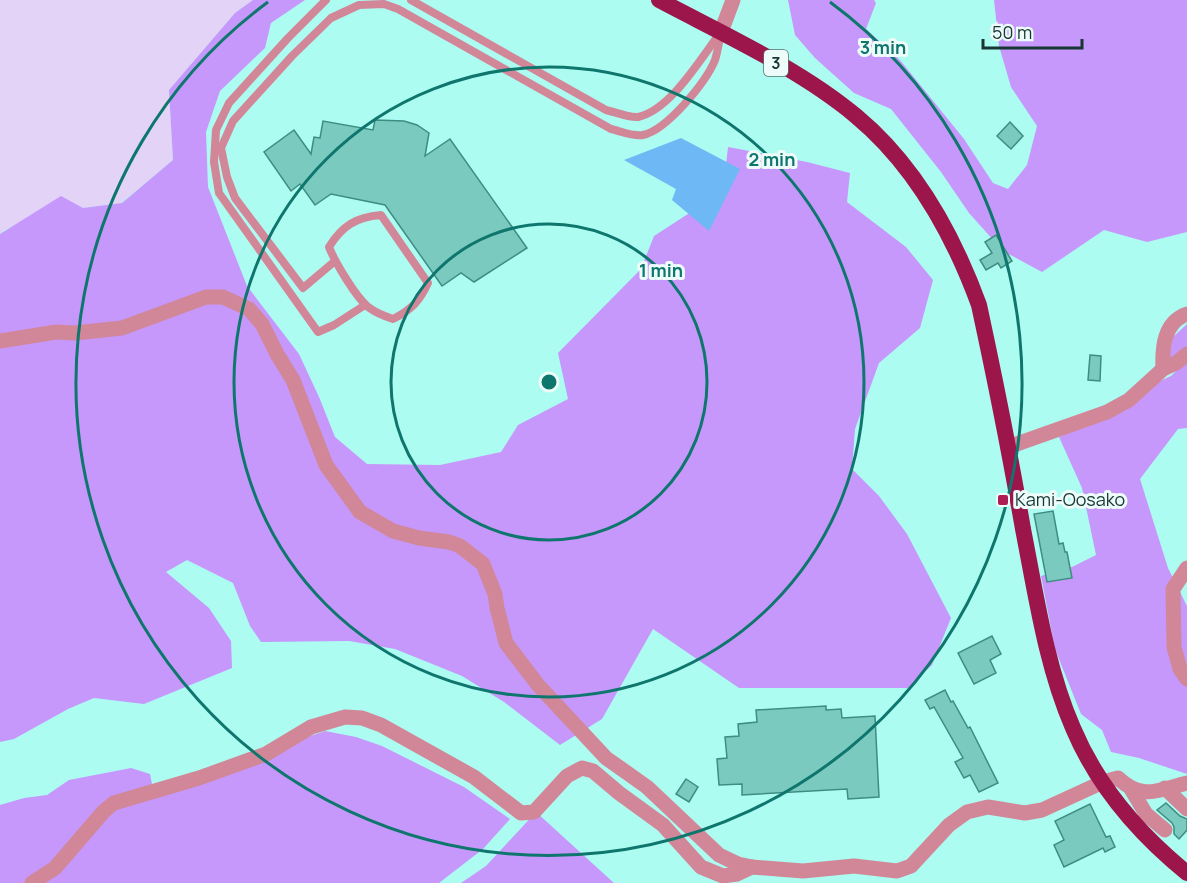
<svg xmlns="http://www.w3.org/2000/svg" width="1187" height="883" font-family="Manrope,sans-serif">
	<rect width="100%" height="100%" fill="#adfcf1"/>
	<polygon fill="#e2d3f7" points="0,0 253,0 235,13 169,90 173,160 121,203 83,208 6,229 0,234"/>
	<g fill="#c698fb">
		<polygon points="253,0 305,0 271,23 265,48 220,91 206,132 208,187 247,286 299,354 319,397 335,437 367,464 440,465 501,452 518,425 568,399 558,353 641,269 654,236 694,210 724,182 728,147 807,162 850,173 847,202 906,247 933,280 920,328 879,363 855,429 852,469 879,496 907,534 951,618 932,665 908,688 739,688 653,629 602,719 560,745 504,702 462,676 395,649 349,641 261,642 250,626 233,583 187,560 166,572 209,608 231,641 232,668 144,704 94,698 68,709 14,739 0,742 0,234 61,196 83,208 122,203 173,160 169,90 235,13"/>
		<polygon points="788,0 874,0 876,3 866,29 900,60 964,139 993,183 1008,189 1027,165 1037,126 1011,87 999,46 994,0 1187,0 1187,232 1147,242 1104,230 1042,272 1003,251 969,213 941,172 891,109 854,93 815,58 795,35"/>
		<polygon points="1187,324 1187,348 1175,360 1169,358 1173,337"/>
		<polygon points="1187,360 1187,428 1178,429 1140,479 1168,568 1187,606 1187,774 1139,758 1111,752 1102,730 1081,714 1055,649 1041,576 1072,567 1096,555 1082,488 1059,437 1115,410 1153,384 1171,376"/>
		<polygon points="325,731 356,737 382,746 464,787 510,819 483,849 439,883 0,883 0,805 24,798 47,795 69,780 131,768 150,774 153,789"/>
		<polygon points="536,812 614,883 461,883 486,866"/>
	</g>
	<polygon fill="#6db8f5" points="681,138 740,169 709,231 672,200 676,189 624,160"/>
	<g fill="#7bcabf" stroke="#3d8d83" stroke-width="1.5">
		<polygon points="375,120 404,121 417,125 429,133 425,156 450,139 527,248 474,282 461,273 442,286 385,205 331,194 315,205 300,184 291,191 264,152 294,130 311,154 314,137 320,138 323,121 373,130"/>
		<polygon points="1010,122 1023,136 1011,149 997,136"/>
		<polygon points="996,235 1012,261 1001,268 998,263 986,270 980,260 992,253 985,242"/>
		<polygon points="1090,355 1101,356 1100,381 1088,380"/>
		<polygon points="1053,511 1059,544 1063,543 1065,552 1067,552 1072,578 1047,582 1034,514"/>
		<polygon points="992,636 1001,654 990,660 996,673 974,684 958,653"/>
		<polygon points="945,690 951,702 953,701 968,728 970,727 998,783 979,792 970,775 964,778 955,762 963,758 934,707 930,709 925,700"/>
		<polygon points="826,706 826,710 841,709 842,718 875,716 879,797 848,799 847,789 742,795 742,784 719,785 717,759 727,758 725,737 739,736 738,724 757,722 756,710"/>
		<polygon points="686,779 698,787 689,802 676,794"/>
		<polygon points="1166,803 1180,816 1187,819 1187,830 1179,839 1174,834 1174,827 1172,823 1157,810"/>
		<polygon points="1090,804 1106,837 1110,836 1115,847 1105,852 1103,848 1064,867 1054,845 1064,840 1055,821"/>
	</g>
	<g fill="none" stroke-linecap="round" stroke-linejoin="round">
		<g stroke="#d18798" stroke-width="8">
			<polyline points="326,0 288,38 229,103 216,130 214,162 219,193 318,332 334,325 365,305"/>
			<path d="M411,0l195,110c9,2 23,8 32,7 32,-7 61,-56 80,-81"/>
			<path d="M381,215l47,68c-8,18 -17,27 -35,36 -9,-3 -17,-6 -25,-12 -13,-11 -33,-45 -39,-60 13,-21 27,-30 52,-32z"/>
			<path d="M335,261l-32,27 -68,-90 -8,-21 -6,-29 12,-27 59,-65 39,-38 28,-13 25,-1 14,5 213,120c9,2 23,8 32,6 24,-5 63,-53 72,-75 3,-9 4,-19 6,-28"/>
		</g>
		<g stroke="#d18798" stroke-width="15">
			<polyline points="721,32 733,0"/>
			<polyline points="0,341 56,332 75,333 122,328 206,297 223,297 249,309 262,324 277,354 293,380 326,465 360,512 393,531 419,538 449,542 460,546 483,564 495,594 497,608 506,643 538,685 606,758 647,787 719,855 738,864 752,867"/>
			<path d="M1163,369c-1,-22 1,-47 24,-55"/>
			<polyline points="1008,447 1107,412 1129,400 1163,369 1176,363 1187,354"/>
			<polyline points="1187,568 1173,589 1174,647 1180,669 1187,679"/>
			<polyline points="1165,788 1187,809"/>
			<polyline points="1131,789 1146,814 1165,830"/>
			<path d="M32,883l23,-15 49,-57 10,-8 85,-25 67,-24 45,-27 34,-10 17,1 19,7 93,52 47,36 13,-1 33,-36 15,-8 11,3 26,22 44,32 38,42 22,9 14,-2 15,-7 51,4 51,-5 43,5 14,-5 38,-41 18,-13 21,-5 37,6 17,-3 61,-28 15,-4c24,23 40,12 69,5"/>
		</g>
		<path stroke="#9c154b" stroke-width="16" d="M659,0c64,34 141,69 197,116 59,49 97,118 123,189 16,74 31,149 44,224 13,66 23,137 50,199 24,57 66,106 114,145"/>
	</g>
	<g fill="none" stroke="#0f766e" stroke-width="3">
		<circle cx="549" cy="382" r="158"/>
		<circle cx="549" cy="382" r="315"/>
		<path d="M830 2A473 473 0 1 1 268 2"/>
	</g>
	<rect fill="#ad1d54" stroke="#edfbf9" stroke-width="2" x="997" y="494" width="12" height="12" rx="3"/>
	<g text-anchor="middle" stroke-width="6" stroke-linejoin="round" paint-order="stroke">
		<rect fill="#edfbf9" stroke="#56726e" stroke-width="1.5" x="764" y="50" width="24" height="26" rx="4.5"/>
		<g font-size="16" font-weight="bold" fill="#163733">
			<text x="776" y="69">3</text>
		</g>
		<g font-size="18" fill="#163733" stroke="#edfbf9" text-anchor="start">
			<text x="1015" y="506">Kami-Oosako</text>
		</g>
	</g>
	<circle cx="549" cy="382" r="9" fill="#0f766e" stroke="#edfbf9" stroke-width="3"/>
	<g font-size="18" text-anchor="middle" font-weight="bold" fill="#0f766e" stroke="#edfbf9" stroke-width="6" stroke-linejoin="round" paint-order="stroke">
		<text x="883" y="54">3 min</text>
		<text x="772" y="166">2 min</text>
		<text x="661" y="277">1 min</text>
	</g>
	<path d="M983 39v9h99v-9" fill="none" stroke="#163733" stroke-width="3"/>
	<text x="992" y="39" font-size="18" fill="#163733" stroke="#edfbf9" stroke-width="4.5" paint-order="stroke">50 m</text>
</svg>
